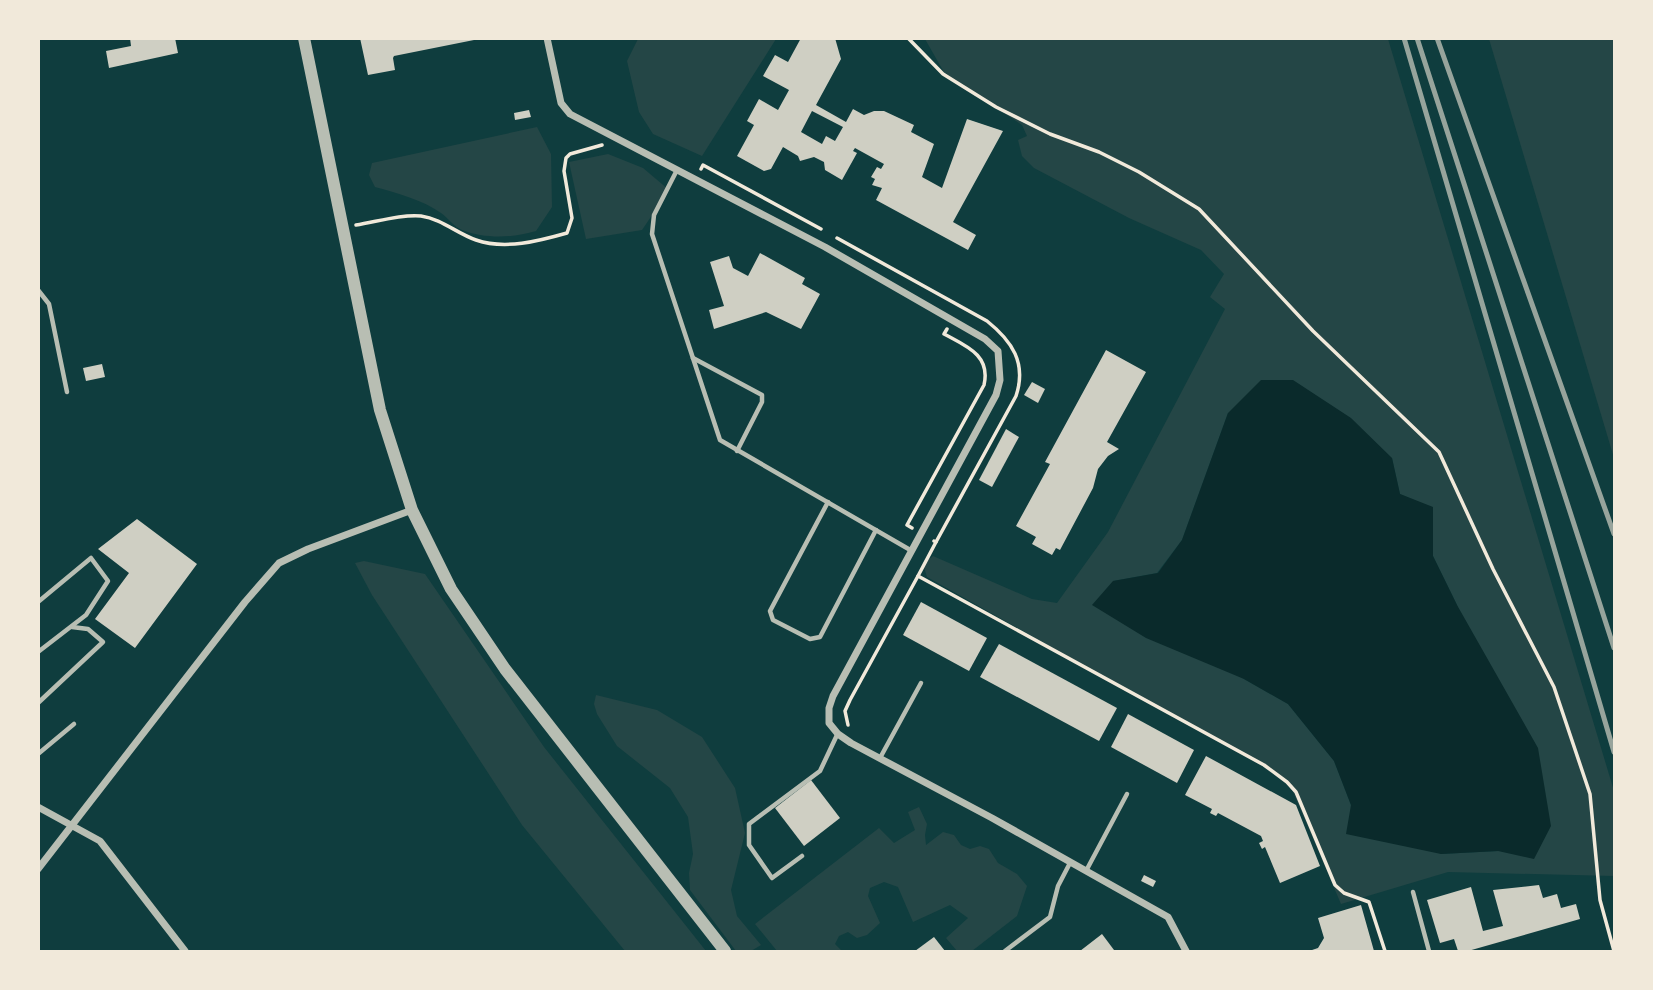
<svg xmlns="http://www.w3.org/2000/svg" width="1653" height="990" font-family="Ubuntu,sans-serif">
	<rect width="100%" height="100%" fill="#0f3d3e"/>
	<g fill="#244646" fill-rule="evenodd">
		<polygon points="638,39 638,38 776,39 702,156 653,134 639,112 627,61"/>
		<path d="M925,39h463l226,752v85l-166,-4 -107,32 -53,-124 -361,-203 -4,-13 10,-8 99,43 25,4 51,-71 117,-223 -15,-12 14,-23 -23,-24 -72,-32 -95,-50 -12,-12 -4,-16 9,-4 -5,-11 -77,-51zM1228,413l164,45 8,36 33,14v48l24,49 41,246 -57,3 -90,-49 -17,-44 -46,-57 -44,-25 -131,-98 44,-8 25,-33z"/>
		<polygon points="1489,39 1614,39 1614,458"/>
		<path d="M537,127l14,27 1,53 -16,24c-23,7 -51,8 -74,-1 -8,-3 -14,-12 -21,-17 -18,-13 -44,-20 -66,-26l-6,-12 3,-12z"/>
		<polygon points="608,154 643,168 669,190 642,230 586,239 569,162"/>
		<polygon points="364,561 425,574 544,747 706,951 625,951 522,825 372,595 355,563"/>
		<polygon points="596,695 657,710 702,737 735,788 745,833 731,890 737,916 761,945 751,951 736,951 690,890 689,873 693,854 688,817 670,788 617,746 597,714 594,704"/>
		<polygon points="919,807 927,824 925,835 926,845 943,832 954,835 961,845 970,849 980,846 989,849 998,863 1017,874 1027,886 1017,916 972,951 957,951 946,938 968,918 950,905 913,922 898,887 884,882 870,888 868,896 880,923 867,935 857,938 848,932 839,936 835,944 842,951 777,951 755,924 879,828 894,843 915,830 908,812"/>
	</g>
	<polygon fill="#0a2a2b" points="1261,380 1293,380 1351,418 1392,458 1400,494 1433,507 1433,556 1457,605 1538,748 1551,826 1534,859 1498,851 1441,854 1346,834 1351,805 1334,761 1288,704 1244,679 1146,638 1092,605 1113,581 1158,573 1182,540 1228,413"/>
	<g fill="#cfcfc3" fill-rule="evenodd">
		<polygon points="130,38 175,38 178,53 109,68 106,51 131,46"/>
		<polygon points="360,38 474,38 474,40 394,56 393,58 395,70 368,75"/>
		<path d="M801,38h34l6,21 -25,46 30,17 7,-13 11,6 10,-4h10l30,14 -3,7 23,12 -12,33 20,11 25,-69 36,12 -50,91 23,13 -8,15 -92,-50 6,-12 -10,-3 3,-6 -4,-2 6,-10 4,2 3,-5 -29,-16 -2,3 4,2 -15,27 -17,-10 -1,-8 -10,-5 -14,4 -2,-5 -15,-9 -12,22 -7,2 -27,-15 17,-31 -7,-4 12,-22 19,11 11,-20 -26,-14 12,-21 13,7zM812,111l31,16 -8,14 -9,-5 -4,8 -21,-12z"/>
		<polygon points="529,110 531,117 515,120 514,113"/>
		<polygon points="760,253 805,278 802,284 820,294 801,329 766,312 714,329 709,310 724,306 710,262 729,256 733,268 748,276"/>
		<polygon points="1106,350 1146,372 1107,442 1119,449 1108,456 1098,469 1093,488 1060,550 1056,548 1052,555 1032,544 1036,537 1016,526 1050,464 1045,462"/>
		<polygon points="102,364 105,377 86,381 83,368"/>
		<polygon points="1032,382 1045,389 1038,403 1024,395"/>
		<polygon points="1006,429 1019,437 992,487 979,480"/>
		<polygon points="137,519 197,564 135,648 95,619 129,573 98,549"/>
		<polygon points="921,602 987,638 969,671 903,635"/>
		<polygon points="999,644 1117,708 1099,741 980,677"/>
		<polygon points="1128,714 1194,750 1177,783 1111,747"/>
		<polygon points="1206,756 1296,805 1320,866 1280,883 1265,847 1262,849 1259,843 1263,841 1261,836 1218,813 1216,816 1210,813 1212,809 1185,795"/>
		<polygon points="811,780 840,818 804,846 775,808"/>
		<polygon points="1144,875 1156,881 1153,887 1141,881"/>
		<polygon points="1539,885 1543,898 1557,894 1561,908 1576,904 1580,919 1468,951 1458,951 1454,939 1440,943 1427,900 1471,887 1483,931 1503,926 1493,890"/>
		<polygon points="1361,905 1374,951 1309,951 1318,948 1324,938 1318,918"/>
		<polygon points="1102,934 1114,950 1113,951 1080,951"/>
		<polygon points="934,937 945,951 915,951"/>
	</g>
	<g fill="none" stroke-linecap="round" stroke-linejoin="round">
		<g stroke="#f1e9da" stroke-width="3.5">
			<polyline points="908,38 943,74 996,107 1050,134 1099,152 1139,172 1199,209 1313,331 1439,452 1493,569 1554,687 1590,794 1600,900 1614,951"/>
			<polyline points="701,169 703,165 821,229"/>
			<path d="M356,225c20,-3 45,-11 65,-9 21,3 35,17 55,24 29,10 63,1 91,-7l5,-15 -8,-47 2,-13 4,-4 32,-9"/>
			<path d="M837,238l150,83c25,20 40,42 29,75l-80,146"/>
			<path d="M912,528l-5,-3 77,-140c7,-30 -18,-39 -40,-51l3,-5"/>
			<polyline points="934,541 936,542 918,576 1264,765 1287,782 1296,792 1335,885 1344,893 1369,902 1385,951"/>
			<polyline points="848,725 845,711 850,700 918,576"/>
		</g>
		<g stroke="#b8beb3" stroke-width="4.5">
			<polyline points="677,170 654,215 652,234 720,440 912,551"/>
			<polyline points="38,290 49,304 67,392"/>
			<polyline points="693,358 762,395 762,402 737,451"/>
			<polyline points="828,502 770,611 773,620 810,639 820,637 876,530"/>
			<polyline points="38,602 91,558 108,581 86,615 38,652"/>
			<polyline points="38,703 103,642 88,629 72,627"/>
			<polyline points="38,754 74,724"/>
			<polyline points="880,758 921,683"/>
			<polyline points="802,856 772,878 749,845 749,824 820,771 837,735"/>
			<polyline points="1086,871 1127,794"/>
			<polyline points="1413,892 1429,951"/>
			<polyline points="1005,951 1050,917 1058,886 1070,863"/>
		</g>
		<g stroke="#b8beb3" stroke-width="7">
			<polyline points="547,38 561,103 570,114 825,247 985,339 998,351 1000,380 996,395 833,696 829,708 829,723 838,734 851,743 992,818 1168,917 1186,951"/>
			<polyline points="38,807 100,841 185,951"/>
			<polyline points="38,869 245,602 279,563 308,549 412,510"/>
		</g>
		<polyline stroke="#b8beb3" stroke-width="12" points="304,38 380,410 412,510 451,589 505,669 725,951"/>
		<g stroke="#97a49c" stroke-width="5">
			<polyline points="1404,38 1614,752"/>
			<polyline points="1417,38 1614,648"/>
			<polyline points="1437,38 1614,534"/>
		</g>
	</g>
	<rect width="1653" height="990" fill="none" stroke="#f1e9da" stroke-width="80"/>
</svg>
